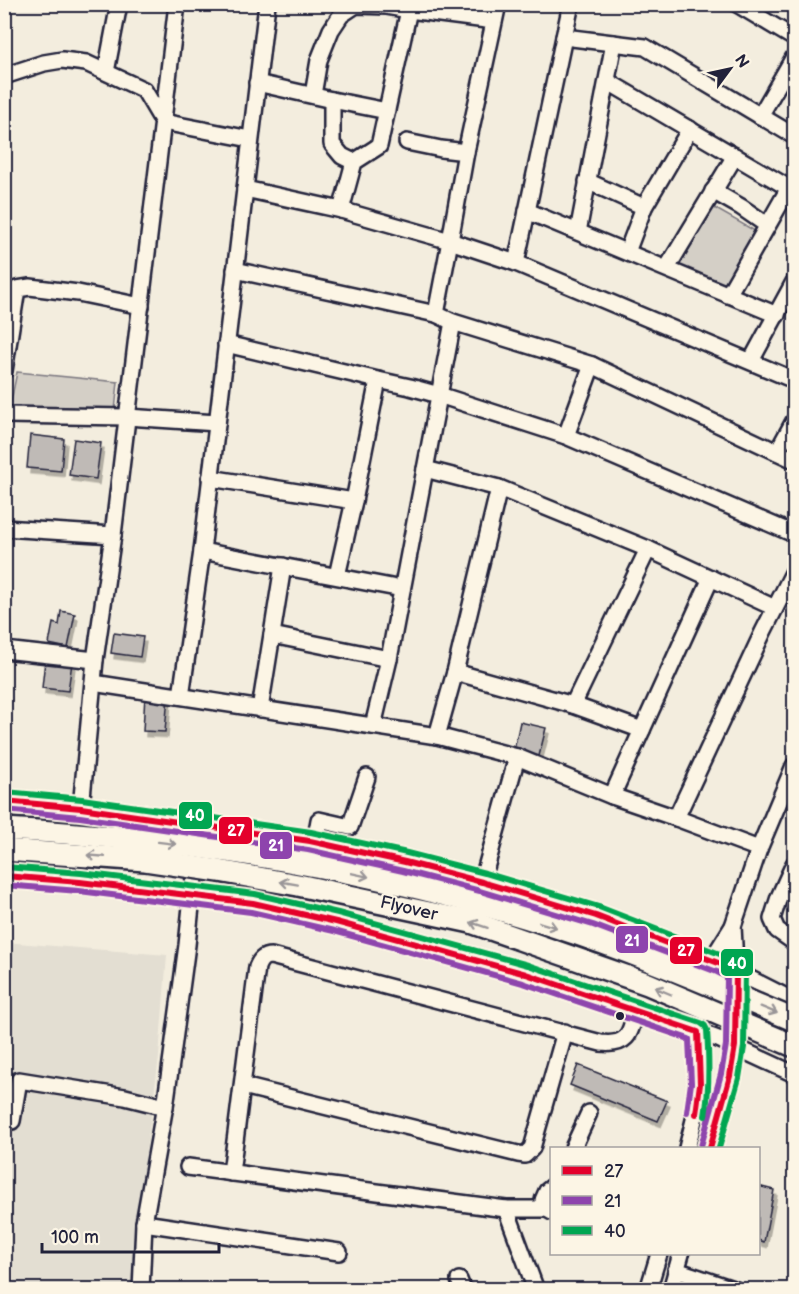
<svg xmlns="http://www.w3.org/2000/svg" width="799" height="1294" font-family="'Balsamiq Sans',sans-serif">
	<defs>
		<filter id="shadow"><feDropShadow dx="3" dy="5.5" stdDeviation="0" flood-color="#0004"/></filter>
	</defs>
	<rect width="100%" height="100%" fill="#f3edde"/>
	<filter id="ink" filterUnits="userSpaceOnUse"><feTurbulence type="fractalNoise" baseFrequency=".0167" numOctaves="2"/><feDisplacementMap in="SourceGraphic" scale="12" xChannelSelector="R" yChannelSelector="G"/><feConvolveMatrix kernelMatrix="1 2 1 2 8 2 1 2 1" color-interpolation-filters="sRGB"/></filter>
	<g filter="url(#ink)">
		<polygon fill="#e3ded2" points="4,942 167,955 159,1057 136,1229 132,1289 5,1289"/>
		<g fill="#d4cfc6" stroke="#7b7880" stroke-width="1.5">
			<polygon points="709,205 755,231 724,289 675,266"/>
			<polygon points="17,372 118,382 115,410 10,406"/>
		</g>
		<g fill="#bfbab6" stroke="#22223b" stroke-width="1.5" filter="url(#shadow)">
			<polygon points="30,435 64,439 61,471 27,468"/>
			<polygon points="74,439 101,443 96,479 69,475"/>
			<polygon points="61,611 75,614 68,648 49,644 53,623 59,625"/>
			<polygon points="114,633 143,637 140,657 111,653"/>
			<polygon points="45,660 72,663 68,691 42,688"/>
			<polygon points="145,695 168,696 165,732 143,731"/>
			<polygon points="520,722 546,728 539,756 514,750"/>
			<polygon points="578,1065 667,1101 658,1121 570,1085"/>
			<polygon points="758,1186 774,1190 764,1242 758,1240"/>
		</g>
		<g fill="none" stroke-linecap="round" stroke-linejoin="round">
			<g stroke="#22223b" stroke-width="20">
				<g id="minor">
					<polyline points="737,4 794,38"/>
					<polyline points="564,37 645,47 794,136"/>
					<polyline points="106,72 119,4"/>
					<polyline points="4,76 44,63 62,60 86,63 144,90 163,122 250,139"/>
					<polyline points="607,81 794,191"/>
					<polyline points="257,83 332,100 332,144 342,156 354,162"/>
					<polyline points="313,95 319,60 331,30 341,15 356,5 386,6 409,10 494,21"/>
					<polyline points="332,100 387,111"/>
					<polyline points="760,116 794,57"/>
					<polyline points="407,142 441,149 466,152"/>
					<polyline points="587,181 644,207"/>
					<polyline points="245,189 341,210 450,241 516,263 794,380"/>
					<polyline points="713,191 741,207 767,225"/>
					<polyline points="341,210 354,162 379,146 409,10"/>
					<polyline points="527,211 777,315"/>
					<polyline points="578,232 614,43"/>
					<polyline points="627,252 644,207 690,129"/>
					<polyline points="516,263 571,4"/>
					<polyline points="667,268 735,156"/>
					<polyline points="235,270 436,314 453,322 592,365 794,460"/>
					<polyline points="728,295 789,188"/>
					<polyline points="436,314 450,241 466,152 498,4"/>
					<polyline points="226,344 378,380 354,501 337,576"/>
					<polyline points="751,361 794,282"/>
					<polyline points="4,371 17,289 30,287 78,293 141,306"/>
					<polyline points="378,380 410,387 439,395 566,436 794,534"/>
					<polyline points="4,415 127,417 217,423"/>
					<polyline points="566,436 592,365"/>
					<polyline points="777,452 794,421"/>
					<polyline points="425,469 499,488 648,549"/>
					<polyline points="210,478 354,501"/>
					<polyline points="4,528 113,535"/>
					<polyline points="202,551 402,589"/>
					<polyline points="272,635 389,659"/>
					<polyline points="4,650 95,660"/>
					<polyline points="455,672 573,705 648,549 775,608"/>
					<polyline points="93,683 437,736 517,757 612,796 676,818 759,849"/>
					<polyline points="181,696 202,551 267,4"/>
					<polyline points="573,705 642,730"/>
					<polyline points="260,709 283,566"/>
					<polyline points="373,726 389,659 453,322"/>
					<polyline points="437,736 455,672 499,488"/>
					<polyline points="612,796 711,578"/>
					<polyline points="4,801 81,808 310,841 405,862 482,882 596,916 721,964 794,1001"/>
					<polyline points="81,808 95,660 113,535 177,4"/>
					<polyline points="676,818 763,632 794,571"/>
					<polyline points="315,842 319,820 350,827 367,777"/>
					<polyline points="794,864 779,897 772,919 777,930 794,942"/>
					<polyline points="4,876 80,882 253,903 336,922 526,974 668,1020 718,1039 794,1074"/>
					<polyline points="482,882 517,757"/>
					<polyline points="243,1086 518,1154 525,1155 532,1148 565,1032"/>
					<polyline points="12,1121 19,1080 125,1097 165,1107"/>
					<polyline points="573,1148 589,1113"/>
					<polyline points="687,1148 698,1104 700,1061 698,1032 711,961 733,926 759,849 794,766"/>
					<path d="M710,1148c10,-33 22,-67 25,-102 3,-40 0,-80 -2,-120"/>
					<polyline points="188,1167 506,1209 547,1209"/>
					<path d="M231,1173l26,-206c3,-7 6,-11 14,-11l330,87c28,3 29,-10 35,-33"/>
					<polyline points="552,1187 547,1191 543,1200 547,1209 552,1212"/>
					<polyline points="506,1209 536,1290"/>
					<polyline points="144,1223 339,1252"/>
					<polyline points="676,1270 736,1290"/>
					<polyline points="459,1280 463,1290"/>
					<polyline points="141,1290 144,1223 166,1100 187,945 196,858"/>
					<polyline points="648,1290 659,1254"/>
					<polyline points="671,1290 681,1254"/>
				</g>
			</g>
			<use href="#minor" stroke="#fcf5e5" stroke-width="15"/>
			<g stroke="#22223b" stroke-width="26" stroke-linecap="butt">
				<g id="highway-bridge">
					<path d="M4,829c186,10 372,40 549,97 82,26 162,61 241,94"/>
					<polyline points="4,850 145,860 219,871 298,885 471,922 648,984 794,1046"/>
				</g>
			</g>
			<use href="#highway-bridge" stroke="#fcf5e5" stroke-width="21"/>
			<g stroke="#fcf5e5" stroke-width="10">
				<g id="bus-1">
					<polyline points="4,801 81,808 310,841 405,862 482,882 596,916 721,964 736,972 735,1046 730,1076 710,1148"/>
					<polyline points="4,876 80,882 253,903 336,922 526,974 698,1032 700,1084 696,1114"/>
				</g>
			</g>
			<g stroke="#fcf5e5" stroke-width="10">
				<g id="bus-2">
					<polyline points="4,810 80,817 308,850 403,871 480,891 593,925 717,972 727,977 726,1045 721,1074 701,1146"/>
					<polyline points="4,885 79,891 251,912 334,931 523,983 689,1039 691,1083 687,1112"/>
				</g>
			</g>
			<g stroke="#fcf5e5" stroke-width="10">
				<g id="bus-3">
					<polyline points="5,792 82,799 311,832 407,853 485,873 599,907 725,956 741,965 745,970 744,1047 739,1078 719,1148"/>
					<path d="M5,867l76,6 174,21 83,19 190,52 173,58 4,3 2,4c2,29 3,57 -2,86"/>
				</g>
			</g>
			<use href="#bus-1" stroke="#e4002b" stroke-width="6"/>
			<use href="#bus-2" stroke="#8e44ad" stroke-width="6"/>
			<use href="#bus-3" stroke="#00a651" stroke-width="6"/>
		</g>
		<defs><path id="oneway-shaft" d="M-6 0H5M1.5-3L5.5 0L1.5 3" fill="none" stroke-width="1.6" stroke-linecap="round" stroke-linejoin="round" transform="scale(1.5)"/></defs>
		<g stroke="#9a9698">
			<use href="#oneway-shaft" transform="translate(167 843) rotate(7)"/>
			<use href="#oneway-shaft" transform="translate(96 856) rotate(-175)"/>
			<use href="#oneway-shaft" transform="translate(360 875) rotate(12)"/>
			<use href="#oneway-shaft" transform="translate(289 883) rotate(-170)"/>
			<use href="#oneway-shaft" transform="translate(479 925) rotate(-162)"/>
			<use href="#oneway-shaft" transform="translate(548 925) rotate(17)"/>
			<use href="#oneway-shaft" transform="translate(663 991) rotate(-157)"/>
			<use href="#oneway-shaft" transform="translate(769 1010) rotate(22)"/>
		</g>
	</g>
	<circle fill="#22223b" stroke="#fcf5e5" stroke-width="2" cx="620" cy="1016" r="5"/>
	<g text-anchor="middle" stroke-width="4.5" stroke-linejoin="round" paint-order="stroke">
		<g font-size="18" fill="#22223b" stroke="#fcf5e5">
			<text transform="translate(409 908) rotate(13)" y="6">Flyover</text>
		</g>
	</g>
	<g stroke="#fcf5e5" stroke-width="2">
		<rect x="178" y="801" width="35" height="29" rx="6" fill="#00a651"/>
		<rect x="218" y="816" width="35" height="29" rx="6" fill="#e4002b"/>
		<rect x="259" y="831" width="34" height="29" rx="6" fill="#8e44ad"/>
		<rect x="615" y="925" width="34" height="29" rx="6" fill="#8e44ad"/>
		<rect x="669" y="936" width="34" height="29" rx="6" fill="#e4002b"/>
		<rect x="720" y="948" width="34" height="29" rx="6" fill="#00a651"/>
	</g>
	<g font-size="16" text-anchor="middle" font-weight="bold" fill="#fff">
		<text x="195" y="821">40</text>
		<text x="236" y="836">27</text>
		<text x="276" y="851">21</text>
		<text x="632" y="946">21</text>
		<text x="686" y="956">27</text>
		<text x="737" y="969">40</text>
	</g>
	<rect width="799" height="1294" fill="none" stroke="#fcf5e5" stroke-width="24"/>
	<rect x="12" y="12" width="775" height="1270" fill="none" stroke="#22223b" stroke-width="2" filter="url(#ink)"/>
	<rect x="550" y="1147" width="210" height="108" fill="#fcf5e5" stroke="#a5a1a1" stroke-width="1.5"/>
	<rect x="562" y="1166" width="30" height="9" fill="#e4002b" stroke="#a5a1a1" stroke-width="1.5"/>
	<text x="604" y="1177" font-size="18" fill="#22223b">27</text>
	<rect x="562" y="1196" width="30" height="9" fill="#8e44ad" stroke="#a5a1a1" stroke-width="1.5"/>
	<text x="604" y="1207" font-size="18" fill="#22223b">21</text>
	<rect x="562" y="1226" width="30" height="9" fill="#00a651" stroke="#a5a1a1" stroke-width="1.5"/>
	<text x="604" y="1237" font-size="18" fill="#22223b">40</text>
	<g transform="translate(730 69) rotate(57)" stroke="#fcf5e5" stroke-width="4.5" paint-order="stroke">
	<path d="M0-4.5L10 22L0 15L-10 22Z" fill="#22223b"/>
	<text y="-9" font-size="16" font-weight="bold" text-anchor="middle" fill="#22223b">N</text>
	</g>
	<path d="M42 1243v9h177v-9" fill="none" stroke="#22223b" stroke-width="3"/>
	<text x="51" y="1243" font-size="18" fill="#22223b" stroke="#fcf5e5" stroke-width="4.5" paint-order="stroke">100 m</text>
</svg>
